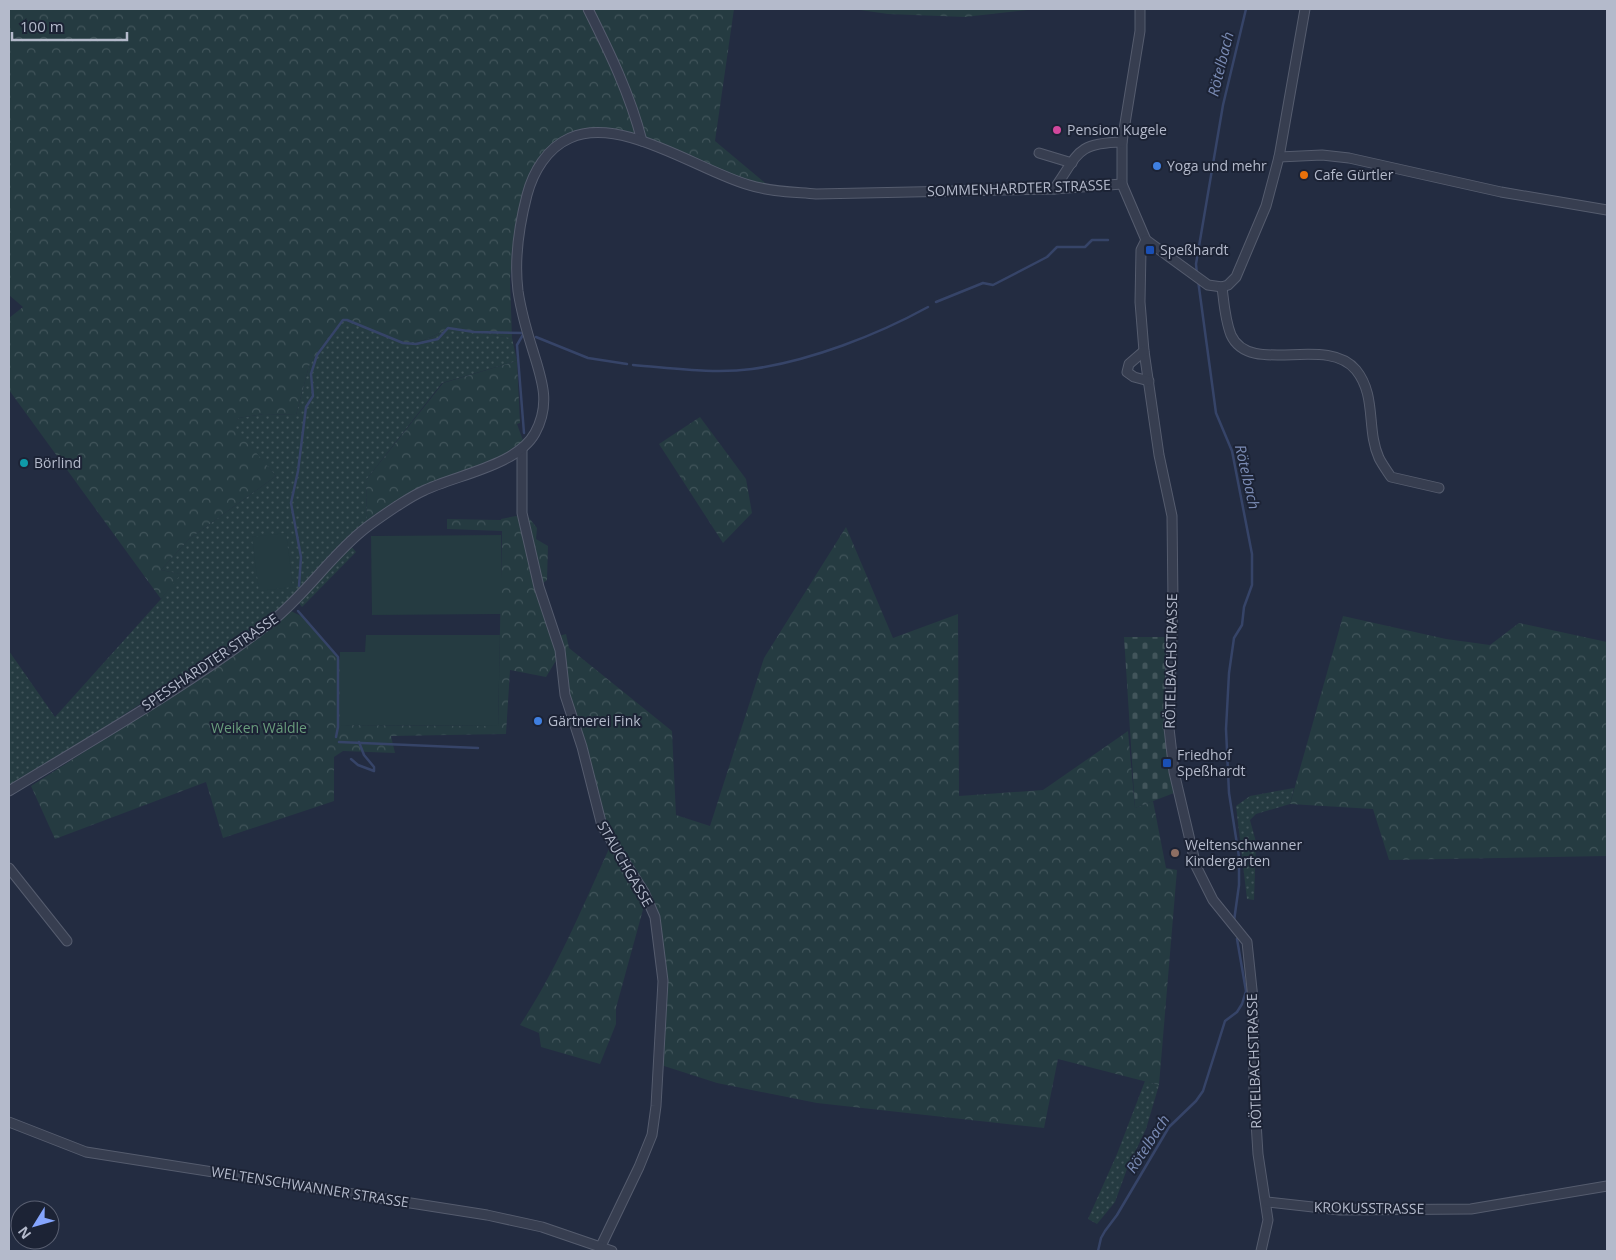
<svg xmlns="http://www.w3.org/2000/svg" width="1616" height="1260" font-family="'Open Sans',sans-serif">
	<defs>
		<pattern id="grass-dots" width="8" height="8" patternUnits="userSpaceOnUse" patternTransform="scale(1.25)"><rect width="8" height="8" fill="#253b41"/><path d="M2 2h.1M6 6h.1" fill="none" stroke="#42555b" stroke-width="1.8" stroke-linecap="round"/></pattern>
		<pattern id="forest-crowns" width="20" height="18" patternUnits="userSpaceOnUse" patternTransform="scale(1.25)"><rect width="20" height="18" fill="#253b41"/><path d="M2 6a3 3 0 1 1 6 0M12 15a3 3 0 1 1 6 0" fill="none" stroke="#42555b"/></pattern>
		<pattern id="cemetery-stones" width="16" height="16" patternUnits="userSpaceOnUse" patternTransform="scale(1.25)"><rect width="16" height="16" fill="#253b41"/><path d="M2 7V4a2 2 0 0 1 4 0v3zM10 15v-3a2 2 0 0 1 4 0v3z" fill="#42555b"/></pattern>
	</defs>
	<rect width="100%" height="100%" fill="#232c41"/>
	<g fill="url(#grass-dots)">
		<path d="M344,320c46,11 56,39 104,8l64,10 5,23 -75,22 -76,97 1,42 -79,82 -28,22 -247,161h-4v-136l46,66 106,-118 19,-25 -19,-4 28,-31 87,-63 -43,-49 5,-9 26,-4 32,1 13,-49 16,-25z"/>
		<polygon points="351,546 356,552 302,607 298,602"/>
		<polygon points="1294,788 1290,804 1256,814 1250,820 1256,842 1254,900 1247,899 1236,806 1250,796"/>
		<polygon points="1145,1081 1159,1085 1146,1129 1127,1169 1115,1202 1097,1224 1088,1219 1117,1154"/>
	</g>
	<g fill="url(#forest-crowns)">
		<path d="M9,9h725l-19,132 55,46 -59,-18 -60,-28 -55,-11 -49,20 -12,13 -12,34 -8,34 -5,48 2,59 -64,-10c-49,31 -58,3 -104,-8l-19,21 -16,25 -13,49 -32,-1 -26,4 -4,9 42,49 -87,63 -28,31 20,4 -20,25 -152,-209v-72l14,-11 -14,-12z"/>
		<polygon points="853,9 1037,9 965,17 888,14"/>
		<polygon points="517,361 520,423 517,424 524,443 512,451 367,522 366,480 443,383"/>
		<polygon points="700,417 746,479 752,513 723,543 659,444"/>
		<path d="M526,514l11,14 -1,11 12,7 -1,34 -10,8 14,50 15,-4 3,14 103,83 4,84 34,11 54,-168 82,-131 47,111 65,-24 1,182 84,-6 85,-59 7,77 18,-7 13,67 11,2 -18,215 -101,-26 -14,69 -227,-25 -100,-20 -56,-18 4,-84 -18,-86 -31,113v16l-16,40 -59,-17 -2,-14 -19,-8c38,-57 64,-122 93,-185l-13,-28 -13,-66 -30,-87 -11,18 -36,-7 -4,64 -115,2 4,17 -52,-2 -9,6v44l-111,37 -17,-56 -151,57 -24,-53 147,-94 113,-81 14,7 35,42v65l158,1 4,-195 -55,-2v-10l54,1v-1z"/>
		<polygon points="1343,616 1446,639 1490,645 1519,623 1607,642 1607,856 1389,860 1373,809 1290,804"/>
	</g>
	<polygon fill="url(#cemetery-stones)" points="1124,637 1166,637 1164,731 1174,793 1135,808"/>
	<g fill="#253b41">
		<polygon points="286,533 293,587 259,591 252,537"/>
		<polygon points="501,535 501,614 372,615 371,536"/>
		<polygon points="366,635 500,635 498,726 340,725 340,652 365,652"/>
	</g>
	<g fill="none" stroke-linecap="round" stroke-linejoin="round">
		<g stroke="#364468" stroke-width="2.5">
			<polyline points="1197,275 1196,264 1223,105 1246,9"/>
			<polyline points="1198,280 1216,413 1232,451 1252,554 1252,585 1244,607 1242,625 1234,638 1229,673 1226,729 1229,793 1239,857 1239,885 1234,921"/>
			<polyline points="936,302 983,283 993,285 1047,257 1057,247 1085,247 1092,240 1108,240"/>
			<polyline points="536,337 588,358 627,364"/>
			<path d="M633,365c40,3 80,9 119,4 58,-8 125,-34 176,-62"/>
			<polyline points="524,433 517,345 524,333"/>
			<polyline points="299,586 301,557 291,503 298,471 306,407 313,396 311,374 317,355 343,320 347,320 403,343 416,344 438,339 448,328 474,332 524,333"/>
			<polyline points="298,611 338,657 338,727 336,737"/>
			<polyline points="339,742 478,748"/>
			<polyline points="351,759 358,765 374,771 374,767 364,755 359,742"/>
			<polyline points="1098,1251 1101,1238 1105,1231 1117,1215 1169,1127 1196,1101 1203,1091 1225,1021 1237,1012 1242,1004 1246,991 1237,939"/>
		</g>
		<g stroke="#555c6e" stroke-width="11">
			<g id="minor">
				<path d="M588,9c21,42 42,85 54,132"/>
				<polyline points="1140,9 1140,31 1122,142 1122,184 1146,240 1208,285 1222,287 1228,285 1236,277 1266,206 1279,157 1305,9"/>
				<polyline points="1039,153 1072,163"/>
				<polyline points="1279,157 1322,155 1349,158 1501,192 1607,210"/>
				<path d="M1054,189c25,-35 21,-46 68,-47"/>
				<polyline points="1146,240 1141,250 1140,302 1144,351 1159,455 1172,516 1173,603 1169,728 1174,772 1196,866 1213,900 1247,942 1253,999 1254,1090 1258,1154 1268,1220 1261,1251"/>
				<path d="M1222,287c2,16 3,33 9,48 19,42 95,-1 125,35 21,26 10,59 23,88 3,6 8,13 12,19l48,11"/>
				<polyline points="1144,351 1129,364 1127,372 1134,377 1149,381"/>
				<polyline points="522,449 522,513 539,587 560,650 565,695 582,747 602,826 644,892 655,917 663,981 656,1106 652,1135 639,1167 601,1246"/>
				<path d="M9,791c87,-53 182,-107 262,-169 34,-27 58,-64 91,-91 11,-9 23,-17 35,-25 8,-5 17,-11 26,-15 32,-16 94,-25 112,-58 16,-29 7,-53 -2,-82 -6,-19 -12,-40 -15,-60 -4,-32 1,-65 9,-96 6,-23 20,-47 43,-57 52,-23 129,33 179,47 22,7 45,7 67,9l238,-5 68,-5"/>
				<polyline points="9,868 67,941"/>
				<polyline points="9,1122 86,1152 487,1215 542,1227 612,1251"/>
				<polyline points="1267,1202 1340,1210 1471,1209 1607,1186"/>
			</g>
		</g>
		<use href="#minor" stroke="#373e50" stroke-width="9"/>
	</g>
	<circle fill="#d1479c" stroke="#1c2335" stroke-width="2" cx="1057" cy="130" r="5"/>
	<g fill="#3f7fe0" stroke="#1c2335" stroke-width="2">
		<circle cx="1157" cy="166" r="5"/>
		<circle cx="538" cy="721" r="5"/>
	</g>
	<circle fill="#e8710a" stroke="#1c2335" stroke-width="2" cx="1304" cy="175" r="5"/>
	<g fill="#1a4fb4" stroke="#1c2335" stroke-width="2">
		<rect x="1145" y="245" width="10" height="10" rx="2.5"/>
		<rect x="1162" y="758" width="10" height="10" rx="2.5"/>
	</g>
	<circle fill="#0f9aa8" stroke="#1c2335" stroke-width="2" cx="24" cy="463" r="5"/>
	<circle fill="#8d6e63" stroke="#1c2335" stroke-width="2" cx="1175" cy="853" r="5"/>
	<g text-anchor="middle" stroke-width="4" stroke-linejoin="round" paint-order="stroke">
		<g font-size="14" fill="#b4bacb" stroke="#1c2335" text-anchor="start">
			<text x="1067" y="135">Pension Kugele</text>
			<text x="1167" y="171">Yoga und mehr</text>
			<text x="1314" y="180">Cafe Gürtler</text>
			<text x="1160" y="255">Speßhardt</text>
			<text x="34" y="468">Börlind</text>
			<text x="548" y="726">Gärtnerei Fink</text>
			<text x="1177" y="760">Friedhof<tspan x="1177" dy="16">Speßhardt</tspan></text>
			<text x="1185" y="850">Weltenschwanner<tspan x="1185" dy="16">Kindergarten</tspan></text>
		</g>
		<g font-size="14" fill="#b4bacb" stroke="#1c2335">
			<text transform="translate(1019 188) rotate(-2)" y="5">SOMMENHARDTER STRASSE</text>
			<text transform="translate(1171 661) rotate(-89)" y="5">RÖTELBACHSTRASSE</text>
			<text transform="translate(210 662) rotate(-34)" y="5">SPESSHARDTER STRASSE</text>
			<text transform="translate(625 864) rotate(60)" y="5">STAUCHGASSE</text>
			<text transform="translate(1254 1061) rotate(-92)" y="5">RÖTELBACHSTRASSE</text>
			<text transform="translate(310 1187) rotate(9)" y="5">WELTENSCHWANNER STRASSE</text>
			<text transform="translate(1369 1208) rotate(1)" y="5">KROKUSSTRASSE</text>
		</g>
		<g font-size="14" fill="#699d7c" stroke="#1c2335">
			<text x="259" y="733">Weiken Wäldle</text>
		</g>
		<g font-size="15" font-style="italic" fill="#7a8bb4" stroke="#1c2335">
			<text transform="translate(1221 64) rotate(-76)" y="5">Rötelbach</text>
			<text transform="translate(1247 477) rotate(77)" y="5">Rötelbach</text>
			<text transform="translate(1148 1144) rotate(-57)" y="5">Rötelbach</text>
		</g>
	</g>
	<rect width="1616" height="1260" fill="none" stroke="#b4bacb" stroke-width="20"/>
	<g transform="translate(35 1225) rotate(233)"><circle r="24" fill="#1c2335" stroke="#595f71"/>
	<path d="M0-4L9 19L0 12L-9 19Z" fill="#85a5fe"/>
	<text y="-8" font-size="14" font-weight="bold" text-anchor="middle" fill="#b4bacb">N</text>
	</g>
	<path d="M12 32v8h115v-8" fill="none" stroke="#b4bacb" stroke-width="2.5"/>
	<text x="20" y="32" font-size="15" fill="#b4bacb" stroke="#1c2335" stroke-width="4" paint-order="stroke">100 m</text>
</svg>
